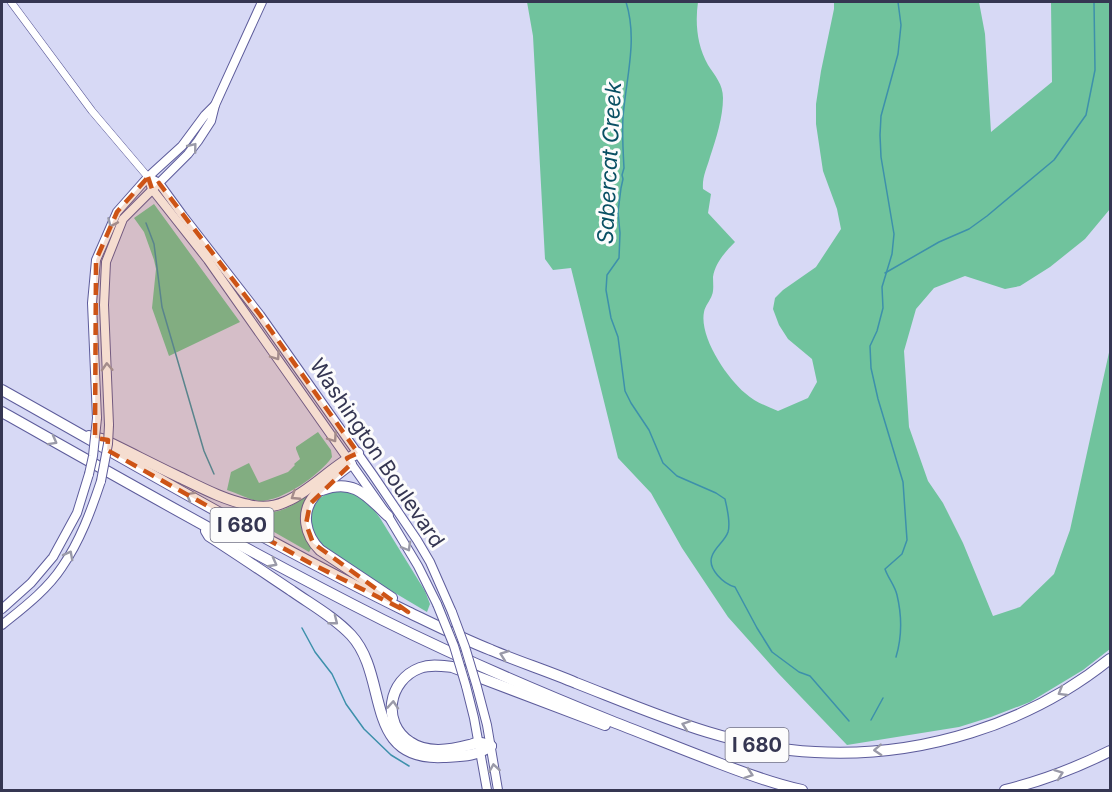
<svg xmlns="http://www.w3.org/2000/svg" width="1112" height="792" font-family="Inter,sans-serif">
	<rect width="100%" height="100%" fill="#d7d9f5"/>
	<g fill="#70c39d">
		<path d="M527,2h171c-3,21 -1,44 10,63 7,11 15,19 15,33 0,19 -7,41 -13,59 -3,11 -8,20 -7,32l8,5 -3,19 27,29c-9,9 -20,21 -22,35 0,6 1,13 -1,18 -2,6 -7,11 -8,17 -5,25 23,66 41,81 10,9 21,13 33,18l30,-13 9,-16 -5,-23 -24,-20 -9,-14 -6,-16 2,-11 8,-8 33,-23 25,-38 -4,-20 -14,-38 -7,-47v-20l5,-33 13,-62v-7h145l6,32 6,98 61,-50 -1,-80h59v207l-25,30 -35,28 -30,19 -15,3 -40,-13 -31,12 -18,21 -12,42 5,76 19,54 15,22 20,40 30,73 27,-9 34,-33 16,-44 40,-182v301l-27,21 -53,32 -39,15 -32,10 -112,18 -69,-72 -50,-56 -46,-69 -31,-55 -33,-35 -47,-190 -18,2 -8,-11 -12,-223z"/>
		<polygon points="154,204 240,322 169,356 152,308 156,269 154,260 144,232 134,218"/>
		<path d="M318,432l13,18 1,7c-12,18 -51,45 -73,44 -10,-1 -22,-8 -32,-11l4,-18 18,-9 10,20 29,-11 7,-7 -1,-1 6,-5 -4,-10v-2z"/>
		<polygon points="347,490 365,498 380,518 425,591 430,604 427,612 336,558 315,541 310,516 314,506 320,498 329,492"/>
		<path d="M306,495l1,2 5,50 -3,5 -61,-35 3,-4c23,1 37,-2 55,-18z"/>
	</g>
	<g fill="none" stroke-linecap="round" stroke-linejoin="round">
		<g stroke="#3d90ab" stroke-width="1.5">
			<path d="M626,2c12,38 0,76 -3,115 -1,17 0,34 1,51l-2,7 1,4 -2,9 -3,24 2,21 -1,25 -12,17 -1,15 5,28 7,19 7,54 6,12 18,27 14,33 14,13 39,17 9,6c2,10 6,23 3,33 -3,9 -13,15 -16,24 -5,13 12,28 23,31l22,41 15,24 27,20 11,4 39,45"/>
			<polyline points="146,223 154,244 162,307 204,451 214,474"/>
			<polyline points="885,273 939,242 969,229 987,216 1054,160 1086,115 1095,70 1094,2"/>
			<polyline points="302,628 315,652 332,674 346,704 364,729 391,755 409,766"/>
			<path d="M896,657c6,-20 6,-41 1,-62 -2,-9 -9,-17 -12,-26l17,-15 5,-14 -4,-58 -25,-83 -7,-31 -1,-22 7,-15 6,-23 -1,-21 10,-33 2,-20 -13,-77 -1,-22 1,-19 17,-62 3,-29 -3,-23"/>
			<polyline points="871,720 883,698"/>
		</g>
		<g stroke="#5d5c9b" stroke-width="8">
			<polyline id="minor" points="11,2 92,111 148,177"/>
		</g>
		<g stroke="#5d5c9b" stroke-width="10">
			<g id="major">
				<polyline points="148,177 159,183 183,216 260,315 373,475 417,540 430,562 452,612"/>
				<polyline points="148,177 152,189 208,260 388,516 418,566 437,604"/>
				<polyline points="97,418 92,303 96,260 117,212 148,177 182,146 205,115 215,105"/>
				<polyline points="109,425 104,305 106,262 123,219 188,154 198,141 211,121 215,105 262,2"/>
				<polyline points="2,609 31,583 53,557 77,513 89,474"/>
				<path d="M2,625c21,-17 45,-35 60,-58 18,-26 29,-56 39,-86"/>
				<polyline points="466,686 474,718 487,790"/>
				<polyline points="477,687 487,725 498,790"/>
			</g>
		</g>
		<g stroke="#5d5c9b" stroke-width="12">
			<g id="highway">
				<path d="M2,390c134,75 267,154 406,222 27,13 55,27 83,38 28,12 57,21 85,33 77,30 154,65 239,69 105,6 213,-27 295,-93"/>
				<path d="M2,412c126,71 252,143 381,208 74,37 151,70 228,101 36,14 73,29 110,43 26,10 53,20 81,26"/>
				<path d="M89,436l13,3c25,12 50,25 75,37 23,11 47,24 72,29 12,3 25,2 36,-3 26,-11 47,-36 73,-49"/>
				<path d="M351,464c-12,9 -26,19 -36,31 -15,17 -10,40 5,55l72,48"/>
				<path d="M322,490c32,-12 45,6 66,26"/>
				<path d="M206,531l3,5c28,18 56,37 83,55 20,14 42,26 59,44 39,42 11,126 92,122 18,-1 32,0 48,-11"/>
				<path d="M491,746c-4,-1 -9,-4 -14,-3 -3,0 -5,2 -8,2 -19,5 -42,9 -59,-3 -29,-19 -22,-62 10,-74 11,-4 22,-2 32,-1l153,58"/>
				<path d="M1005,790c37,-9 71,-22 105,-39"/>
			</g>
		</g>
		<use href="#minor" stroke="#fff" stroke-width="7"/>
		<use href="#major" stroke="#fff" stroke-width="8"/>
		<use href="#highway" stroke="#fff" stroke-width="10"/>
		<g stroke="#5d5c9b" stroke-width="10" stroke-linecap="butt">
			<g id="major-bridge">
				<polyline points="89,474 93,456 97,418"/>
				<polyline points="101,481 108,444 109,425"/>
				<polyline points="437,604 454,646 466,686"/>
				<polyline points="452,612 465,647 477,687"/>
			</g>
		</g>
		<use href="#major-bridge" stroke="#fff" stroke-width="8"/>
	</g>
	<defs><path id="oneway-chevron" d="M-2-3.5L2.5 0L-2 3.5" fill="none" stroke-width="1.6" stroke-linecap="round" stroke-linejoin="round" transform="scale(1.5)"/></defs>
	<g stroke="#9a9aa8">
		<use href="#oneway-chevron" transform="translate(193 147) rotate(-51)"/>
		<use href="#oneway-chevron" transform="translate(112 223) rotate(114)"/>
		<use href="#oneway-chevron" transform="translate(276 356) rotate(55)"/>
		<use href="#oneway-chevron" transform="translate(107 367) rotate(-93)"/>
		<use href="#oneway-chevron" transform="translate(333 438) rotate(55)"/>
		<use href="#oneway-chevron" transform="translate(53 441) rotate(29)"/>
		<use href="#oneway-chevron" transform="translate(190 496) rotate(-151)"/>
		<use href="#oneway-chevron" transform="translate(295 496) rotate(147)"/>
		<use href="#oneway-chevron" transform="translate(407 547) rotate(60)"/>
		<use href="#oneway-chevron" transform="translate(69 555) rotate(-62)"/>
		<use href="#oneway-chevron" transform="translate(273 563) rotate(28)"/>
		<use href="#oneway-chevron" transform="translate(334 621) rotate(38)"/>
		<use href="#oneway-chevron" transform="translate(504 655) rotate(-160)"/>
		<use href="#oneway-chevron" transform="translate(1062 692) rotate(149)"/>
		<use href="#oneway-chevron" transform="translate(393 705) rotate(-86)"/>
		<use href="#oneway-chevron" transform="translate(686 725) rotate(-161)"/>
		<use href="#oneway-chevron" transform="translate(878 750) rotate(177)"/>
		<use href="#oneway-chevron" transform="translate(494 768) rotate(-99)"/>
		<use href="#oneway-chevron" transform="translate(749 774) rotate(19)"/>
		<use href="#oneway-chevron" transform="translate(1059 774) rotate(-20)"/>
	</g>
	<path fill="#cd5416" fill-opacity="0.2" stroke="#cd5416" stroke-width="4.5" stroke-dasharray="12 8" stroke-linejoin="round" d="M148,177l4,12 7,-6 101,132 98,138 -11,5 4,6 -41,40 -4,20 7,19 95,69 -98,-49 -203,-113 1,-10 -13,-2 1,-178 21,-48z"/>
	<g text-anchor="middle" stroke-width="6" stroke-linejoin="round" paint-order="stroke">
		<g fill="#fcfcfc" stroke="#717185" stroke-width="1.5">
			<rect x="210.5" y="508" width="63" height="34" rx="4.5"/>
			<rect x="725.5" y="728" width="63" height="34" rx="4.5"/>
		</g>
		<g font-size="20" font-weight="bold" fill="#353652">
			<text x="242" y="532">I 680</text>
			<text x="757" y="752">I 680</text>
		</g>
		<g font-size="21" fill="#353652" stroke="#fcfcfc">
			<text transform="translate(377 453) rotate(56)" y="7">Washington Boulevard</text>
		</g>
		<g font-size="22" font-style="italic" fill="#095064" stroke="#fcfcfc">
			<text transform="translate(609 163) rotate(-87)" y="8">Sabercat Creek</text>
		</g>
	</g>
	<rect width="1112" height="792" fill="none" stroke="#353652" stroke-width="6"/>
</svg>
